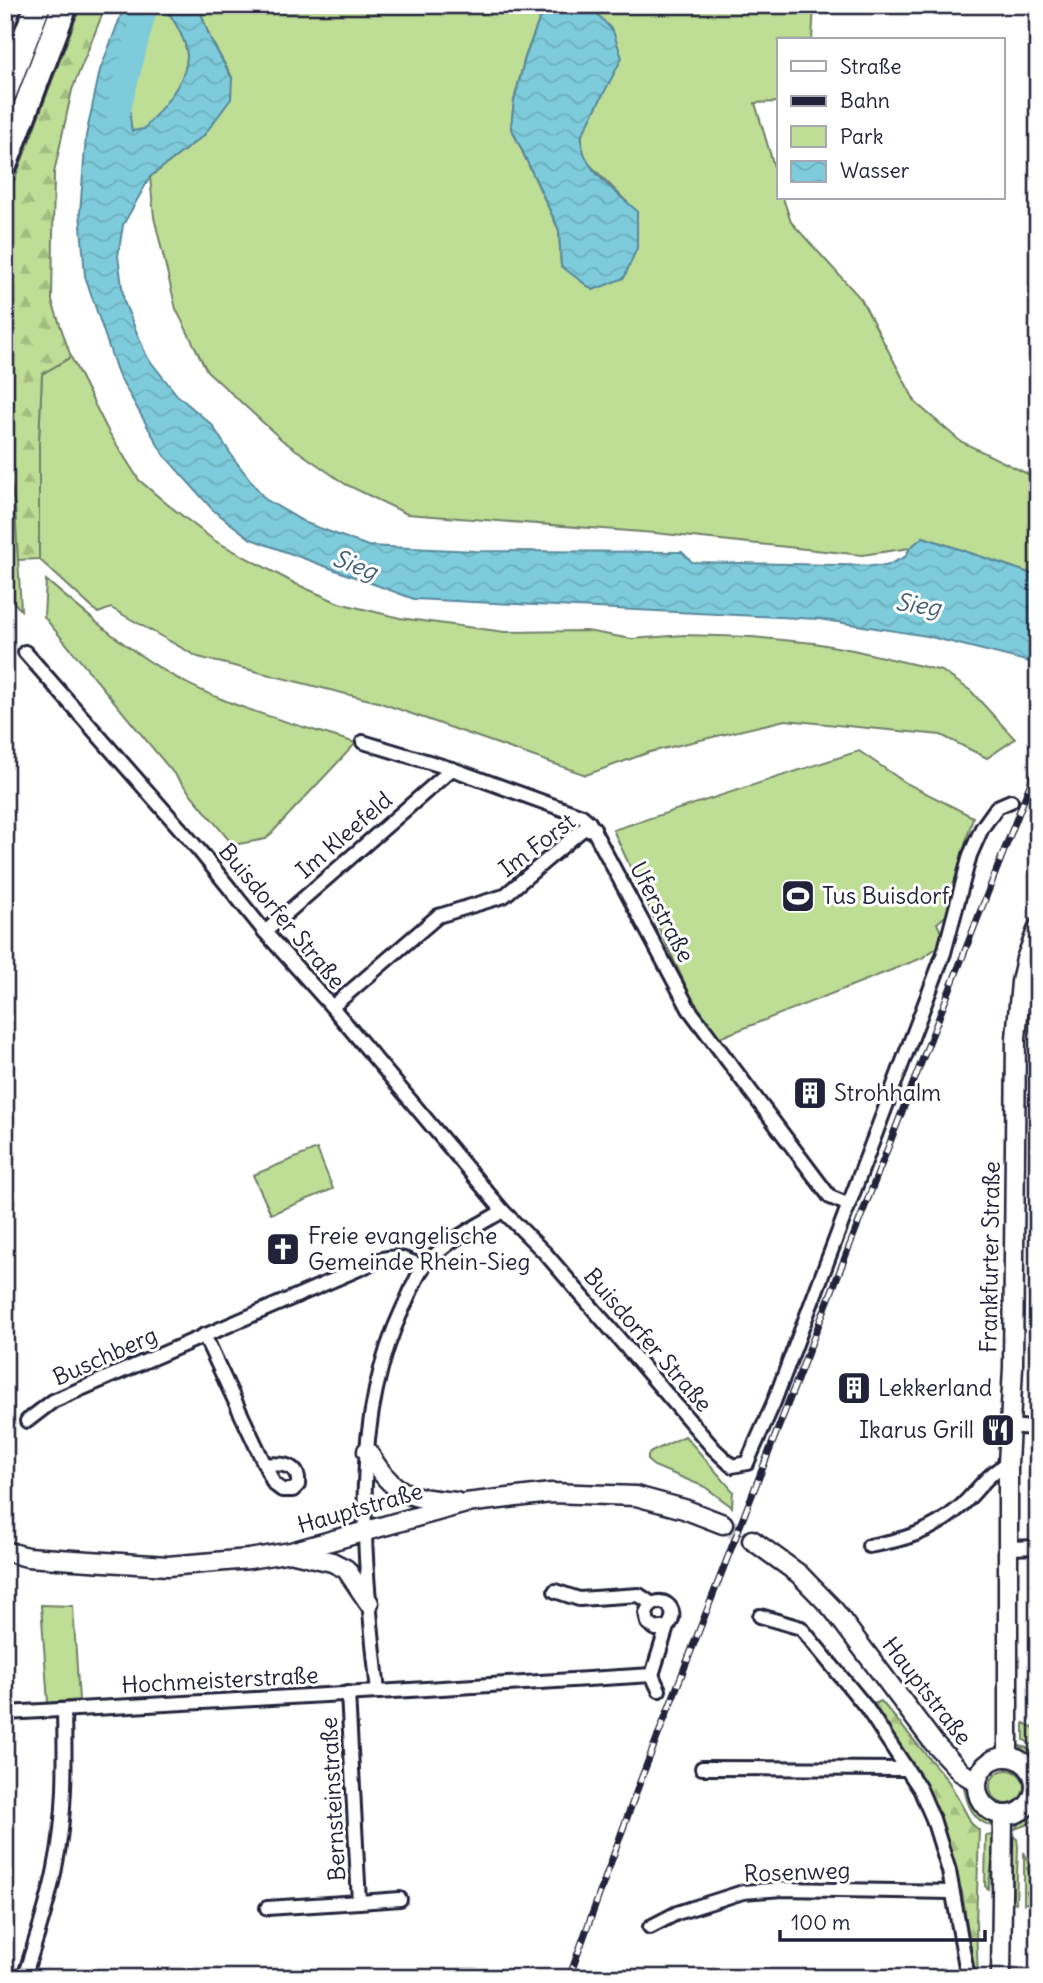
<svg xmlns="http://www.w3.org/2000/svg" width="1043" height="1983" font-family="Delius,sans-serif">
	<defs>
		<pattern id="forest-firs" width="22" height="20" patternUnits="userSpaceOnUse" patternTransform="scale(1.75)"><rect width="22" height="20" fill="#bedd95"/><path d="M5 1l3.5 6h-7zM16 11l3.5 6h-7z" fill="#a3bd81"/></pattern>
		<pattern id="water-waves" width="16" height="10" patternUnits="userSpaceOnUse" patternTransform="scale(1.75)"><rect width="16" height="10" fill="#7eccdb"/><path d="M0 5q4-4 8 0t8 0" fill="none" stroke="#6dafbd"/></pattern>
	</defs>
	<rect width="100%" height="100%" fill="#fff"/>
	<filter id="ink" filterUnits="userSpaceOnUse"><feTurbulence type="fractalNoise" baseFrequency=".0143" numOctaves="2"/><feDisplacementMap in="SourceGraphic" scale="14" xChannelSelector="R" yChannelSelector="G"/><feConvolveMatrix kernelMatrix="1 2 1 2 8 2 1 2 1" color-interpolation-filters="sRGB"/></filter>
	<g filter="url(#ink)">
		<g fill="#bedd95" stroke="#708068" stroke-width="2">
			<path d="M148,5h16c9,14 22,33 23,50 1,28 -27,55 -43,75l-12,2 -4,-20 3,-17 -12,-25 9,-34z"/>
			<polygon points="198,5 552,5 539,20 525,57 514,101 511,127 559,230 561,266 637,212 587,162 581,148 582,135 621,58 592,7 583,5 814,5 812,40 779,40 779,102 755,103 779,183 779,198 783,198 791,222 861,299 916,403 960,441 1038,479 1038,576 924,537 910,548 862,555 655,533 407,514 345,484 282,440 207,371 176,309 154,217 150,177 204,135 232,77 210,38"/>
			<polygon points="71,357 108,431 139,480 167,504 215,541 296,584 339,603 400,618 505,632 587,631 632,639 684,635 752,637 814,643 853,650 942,671 971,691 1015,739 987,758 941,735 785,720 650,752 586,775 378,702 198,657 111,608 98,613 39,559 39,441 42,374"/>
			<polygon points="5,455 15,506 21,610 5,593"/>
			<path d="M46,580c34,29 69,59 106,83 61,41 134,58 204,80l-90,96 -33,6 -189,-228z"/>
			<polygon points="859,751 906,783 973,817 956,876 947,915 937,923 945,942 922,958 719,1038 690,995 613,830"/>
			<polygon points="317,1149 333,1189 271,1214 253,1175"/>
			<polygon points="685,1436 733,1491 732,1507 705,1487 654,1466 648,1461 648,1455 651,1452"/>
			<polygon points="41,1605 73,1606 79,1700 48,1703"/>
			<polygon points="1024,1723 1038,1730 1038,1748 1024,1740"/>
			<polygon points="1020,1746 1027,1748 1038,1758 1038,1776"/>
			<circle cx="1007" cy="1787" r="17"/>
			<path d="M964,1787c13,9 23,25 27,39 -18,-6 -24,-21 -27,-39z"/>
			<polygon points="1036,1808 1038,1816 1028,1824 1015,1829 1022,1818"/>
			<polygon points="993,1835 994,1849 988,1889 985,1886 986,1836"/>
			<polygon points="1013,1836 1017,1839 1018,1847 1016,1903 1013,1902"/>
			<polygon points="1024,1852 1030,1866 1027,1868 1037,1888 1027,1892 1031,1902 1024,1904"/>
		</g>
		<g fill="url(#forest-firs)" stroke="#708068" stroke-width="2">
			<polygon points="5,5 18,5 5,37"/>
			<polygon points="81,5 106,5 72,90 54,173 52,301 71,357 42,374 39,441 39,559 18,560 15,506 5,455 5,205"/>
			<polygon points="881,1701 949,1782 972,1824 979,1830 976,1925 978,1978 975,1978 962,1892 931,1795 874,1704"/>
		</g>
		<g fill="url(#water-waves)" stroke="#59889b" stroke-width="2">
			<path d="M125,5h23l-20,31 -9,34c15,19 8,39 13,61l12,-2c16,-20 44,-47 43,-74 -1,-17 -14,-36 -23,-50h34l12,33 22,40 -1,21 -27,36 -54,42 -27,48 -5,31 6,46 23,55 30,38 35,30 22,34 31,40 41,24 62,23 107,5 207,1 10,10 194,4 19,-9 5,-9 13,-11 115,39v88l-111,-28 -109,-17 -404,-20 -163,-60 -38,-29 -50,-56 -45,-80 -33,-98 -5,-63 6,-77 14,-66z"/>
			<path d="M552,5l39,2 22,24 9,27 -40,77c-4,32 34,56 55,76v37l-13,30 -31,12 -32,-24 -2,-36 -48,-103 3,-26 11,-43 14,-38z"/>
		</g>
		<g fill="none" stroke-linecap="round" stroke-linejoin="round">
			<polyline stroke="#7eccdb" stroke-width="24" points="118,112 146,5"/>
			<polyline stroke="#d3d3d8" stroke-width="18" stroke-dasharray="18 9" stroke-linecap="butt" points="723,1524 752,1540"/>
			<g stroke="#22223b" stroke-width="18">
				<g id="street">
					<polyline points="25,652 198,849 265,932 332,1007 503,1211 545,1253 714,1449 732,1466 747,1463 774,1402 944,953 970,855 982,828 997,807 1011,801"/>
					<polyline points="363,742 452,769 582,816 589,822 689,1009 830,1197 849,1205"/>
					<polyline points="265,932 452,769"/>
					<polyline points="332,1007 438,916 504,896 582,830 594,828"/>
					<path d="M503,1211c-28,16 -57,30 -78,54 -10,12 -15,30 -22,43 -56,119 -38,257 -25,384l274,-17"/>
					<path d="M204,1335l61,130 9,19 8,6h11l5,-5c2,-21 -17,-22 -33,-20"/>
					<path d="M27,1421l26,-20 329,-142c17,-4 26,1 41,8"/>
					<polyline points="1010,1426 1032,1428 1038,1434"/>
					<path d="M869,1546c34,-6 63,-14 90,-38 16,-14 29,-36 49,-44"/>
					<polyline points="1009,1548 1038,1547"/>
					<polyline points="555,1591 579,1599 639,1595 652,1604"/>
					<polyline points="760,1616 801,1628 866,1707 920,1789 933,1819 949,1871 968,1978"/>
					<path d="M652,1675l15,-48c17,-18 -10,-38 -21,-14l2,10 8,6 11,-2"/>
					<polyline points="652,1675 659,1690"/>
					<polyline points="6,1713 378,1692"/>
					<polyline points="702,1768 906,1769"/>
					<polyline points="359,1902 400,1899"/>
					<polyline points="267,1908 359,1902 348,1693"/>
					<polyline points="650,1927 677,1913 743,1892 782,1889 952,1892"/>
					<path d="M24,1978c11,-37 24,-72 31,-110 11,-52 10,-105 9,-158"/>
				</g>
			</g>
			<g stroke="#22223b" stroke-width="23">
				<g id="secondary">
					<path d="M367,1451c28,45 38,46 89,51"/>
					<polyline points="752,1540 799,1574 833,1609 933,1742 962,1773 977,1782"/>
					<polyline points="5,1551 27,1557 168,1566 249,1559 291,1552 466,1503 551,1493 636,1496 684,1509 723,1524"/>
					<polyline points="294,1553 332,1562 346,1569 369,1603"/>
					<circle cx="1006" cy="1786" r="29"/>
					<polyline points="1008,1757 1008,1464 1013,1367 1016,1038 1021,982 1026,959 1038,928"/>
					<polyline points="1001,1978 1003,1816"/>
				</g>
			</g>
			<g stroke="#22223b" stroke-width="30">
				<g id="highway">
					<polyline points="5,91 38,5"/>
					<polyline points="5,163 65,5"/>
				</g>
			</g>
			<use href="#street" stroke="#fff" stroke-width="12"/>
			<use href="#secondary" stroke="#fff" stroke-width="18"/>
			<use href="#highway" stroke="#fff" stroke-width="24"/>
			<g stroke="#22223b" stroke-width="7">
				<polyline id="rail" points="569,1978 641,1779 1038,764"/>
			</g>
			<use href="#rail" stroke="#fff" stroke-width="4.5" stroke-dasharray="13" stroke-linecap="butt"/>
		</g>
	</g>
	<defs>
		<g id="stadium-square" transform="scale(1.75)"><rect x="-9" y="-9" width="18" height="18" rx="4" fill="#22223b" stroke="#fff"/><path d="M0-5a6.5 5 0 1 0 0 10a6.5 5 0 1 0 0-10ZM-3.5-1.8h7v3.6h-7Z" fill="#fff"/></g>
		<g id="building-square" transform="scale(1.75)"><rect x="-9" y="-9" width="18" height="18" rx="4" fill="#22223b" stroke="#fff"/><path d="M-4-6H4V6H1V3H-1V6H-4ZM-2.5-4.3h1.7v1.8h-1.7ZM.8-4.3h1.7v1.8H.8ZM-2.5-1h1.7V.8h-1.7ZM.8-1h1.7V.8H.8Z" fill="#fff"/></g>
		<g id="church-square" transform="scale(1.75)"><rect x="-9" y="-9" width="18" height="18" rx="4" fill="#22223b" stroke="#fff"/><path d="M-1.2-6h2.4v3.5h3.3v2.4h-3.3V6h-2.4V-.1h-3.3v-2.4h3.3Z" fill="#fff"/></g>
		<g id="restaurant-square" transform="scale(1.75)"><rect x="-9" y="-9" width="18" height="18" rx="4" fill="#22223b" stroke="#fff"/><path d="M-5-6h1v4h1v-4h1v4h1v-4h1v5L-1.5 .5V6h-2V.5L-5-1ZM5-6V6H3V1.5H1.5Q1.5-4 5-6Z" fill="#fff"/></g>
	</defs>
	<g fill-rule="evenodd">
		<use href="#stadium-square" x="798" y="896"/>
		<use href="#building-square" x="810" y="1093"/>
		<use href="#church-square" x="283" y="1249"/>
		<use href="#building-square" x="854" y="1388"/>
		<use href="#restaurant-square" x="998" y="1430"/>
	</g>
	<g text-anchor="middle" stroke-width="6" stroke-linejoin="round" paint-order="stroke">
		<g font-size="23" fill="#22223b" stroke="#fff">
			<text transform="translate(344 835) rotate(-41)" y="8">Im Kleefeld</text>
			<text transform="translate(537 845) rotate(-37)" y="8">Im Forst</text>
			<text transform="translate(662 912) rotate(62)" y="8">Uferstraße</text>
			<text transform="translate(282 916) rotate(50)" y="8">Buisdorfer Straße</text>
			<text transform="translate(990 1257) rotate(-89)" y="8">Frankfurter Straße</text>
			<text transform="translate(648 1340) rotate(49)" y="8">Buisdorfer Straße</text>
			<text transform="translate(105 1356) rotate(-24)" y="8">Buschberg</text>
			<text transform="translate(360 1508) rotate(-16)" y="8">Hauptstraße</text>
			<text transform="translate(220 1680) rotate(-3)" y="8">Hochmeisterstraße</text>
			<text transform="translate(927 1691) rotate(52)" y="8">Hauptstraße</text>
			<text transform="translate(333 1799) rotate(-93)" y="8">Bernsteinstraße</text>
			<text transform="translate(797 1872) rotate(-2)" y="8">Rosenweg</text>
		</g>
		<g font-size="23" fill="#22223b" stroke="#fff" text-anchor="start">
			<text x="822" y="904">Tus Buisdorf</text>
			<text x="834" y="1101">Strohhalm</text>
			<text x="308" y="1244">Freie evangelische<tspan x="308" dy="26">Gemeinde Rhein-Sieg</tspan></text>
			<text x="878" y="1396">Lekkerland</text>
			<text x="974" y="1438" text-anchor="end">Ikarus Grill</text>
		</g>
		<g font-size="24" font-style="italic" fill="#425e73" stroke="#fff">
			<text transform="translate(355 565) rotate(20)" y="8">Sieg</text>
			<text transform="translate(918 605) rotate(8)" y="8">Sieg</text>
		</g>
	</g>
	<rect width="1043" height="1983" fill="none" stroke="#fff" stroke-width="28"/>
	<rect x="14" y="14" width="1015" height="1955" fill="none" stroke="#22223b" stroke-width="2.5" filter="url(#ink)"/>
	<rect x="777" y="38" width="228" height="161" fill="#ffffff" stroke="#a7a7b1" stroke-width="2"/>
	<rect x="791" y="61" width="35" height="10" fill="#ffffff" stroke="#a7a7b1" stroke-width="2"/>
	<text x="840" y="74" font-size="21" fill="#22223b">Straße</text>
	<rect x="791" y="96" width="35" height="10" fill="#22223b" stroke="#a7a7b1" stroke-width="2"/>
	<text x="840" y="108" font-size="21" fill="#22223b">Bahn</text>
	<rect x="791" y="126" width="35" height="21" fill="#bedd95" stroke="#a7a7b1" stroke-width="2"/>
	<text x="840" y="144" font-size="21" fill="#22223b">Park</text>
	<rect x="791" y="161" width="35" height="21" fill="url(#water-waves)" stroke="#a7a7b1" stroke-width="2"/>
	<text x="840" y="178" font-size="21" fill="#22223b">Wasser</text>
	<path d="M780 1930v10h205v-10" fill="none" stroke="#22223b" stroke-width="3.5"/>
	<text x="791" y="1930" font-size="21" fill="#22223b" stroke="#ffffff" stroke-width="5" paint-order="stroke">100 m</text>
</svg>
